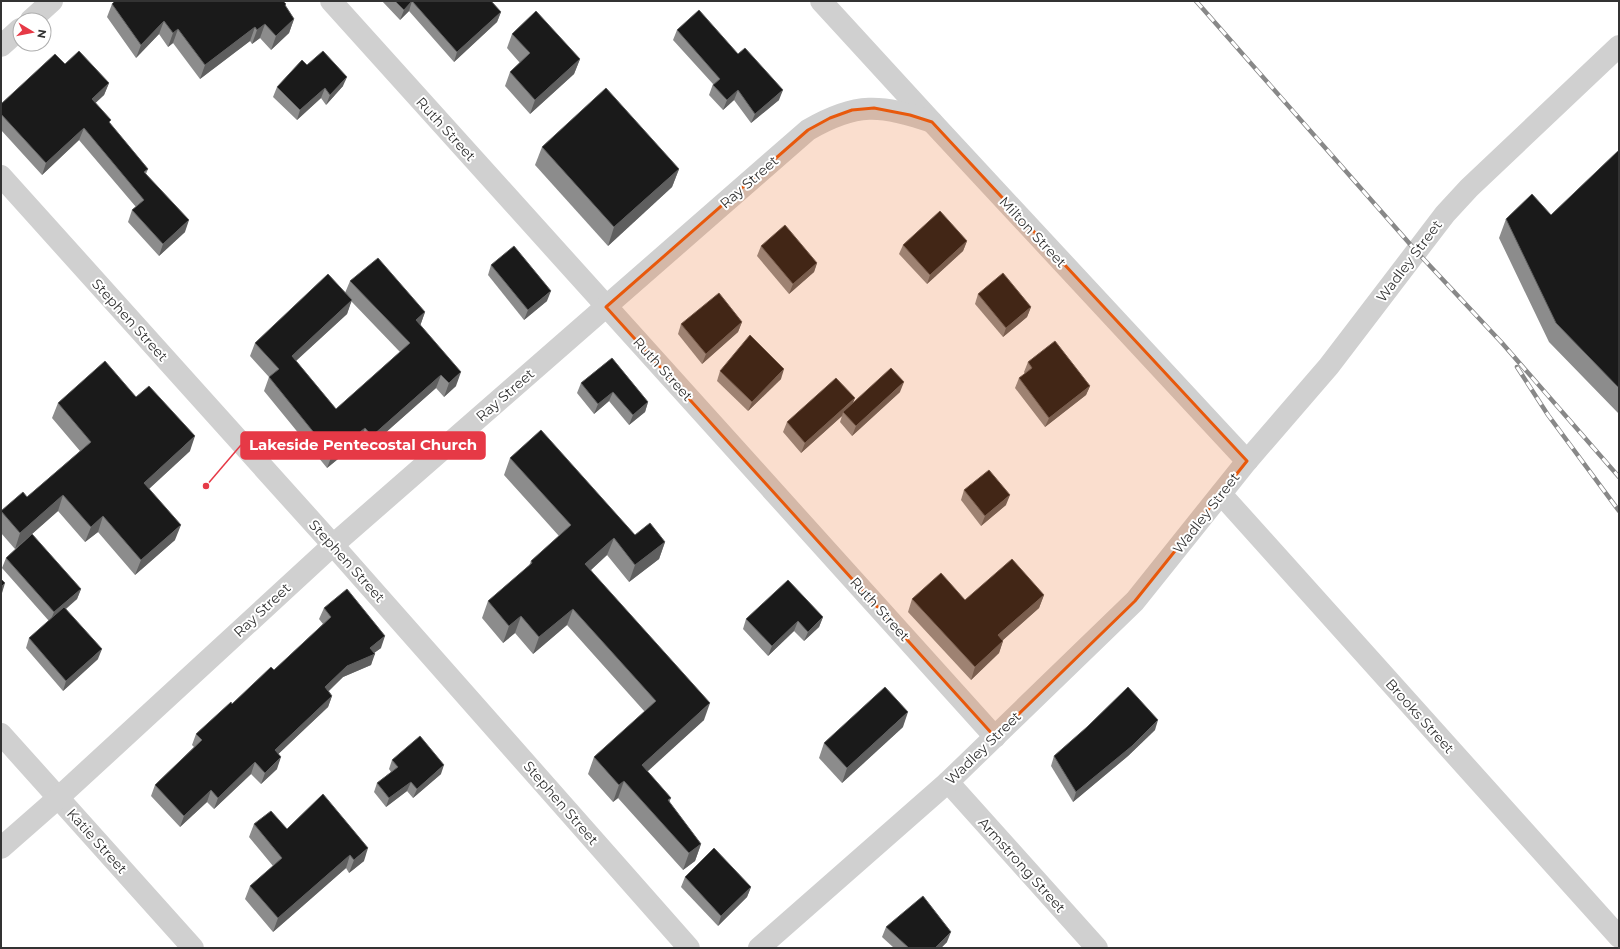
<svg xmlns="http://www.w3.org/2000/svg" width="1620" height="949" font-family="Montserrat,sans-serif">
	<rect width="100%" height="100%" fill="#fff"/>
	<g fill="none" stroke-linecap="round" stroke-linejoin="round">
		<g stroke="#d0d0d0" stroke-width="22">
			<polyline points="331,1 995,737"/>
			<polyline points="821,1 932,122 1247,461"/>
			<polyline points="31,20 52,1"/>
			<polyline points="1,46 20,29"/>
			<polyline points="1,176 333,545 689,948"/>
			<polyline points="1221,494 1619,937"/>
			<polyline points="1,734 193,948"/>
			<polyline points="948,782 1097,948"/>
			<path d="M1,848l57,-50 275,-253 475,-415c48,-28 73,-26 124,-8"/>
		</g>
		<polyline stroke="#d0d0d0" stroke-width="22" points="759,948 948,782 1135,601 1247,461 1329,366 1445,214 1469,188 1619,46"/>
		<g stroke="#888" stroke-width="4.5">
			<g id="rail">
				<polyline points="1196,1 1417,252 1502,343 1619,477"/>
				<polyline points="1517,367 1548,415 1619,511"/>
			</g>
		</g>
		<use href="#rail" stroke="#fff" stroke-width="3" stroke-dasharray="9" stroke-linecap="butt"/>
	</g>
	<g fill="#8c8c8c" fill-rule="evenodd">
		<polygon points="382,1 491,1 501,12 497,22 454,62 409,11 400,20"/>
		<polygon points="112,4 286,4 285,6 294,19 289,33 271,50 260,38 252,44 250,41 200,79 173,43 168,47 159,34 136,58 107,17"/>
		<polygon points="677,30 738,54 779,100 751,123 734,100 723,110 709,95 713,84 673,40"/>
		<polygon points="512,34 580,59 574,74 530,114 505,86 510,72 520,63 507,48"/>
		<polygon points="65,64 109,83 104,95 95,103 110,124 148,169 146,174 185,232 159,256 128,222 132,210 136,207 79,140 42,175 1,130 1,104"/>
		<polygon points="307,65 343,86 326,105 321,98 297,120 273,97 277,87"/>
		<polygon points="542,147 679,169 672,187 608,246 535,165"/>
		<polygon points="1619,150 1619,414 1549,342 1499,238 1506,219 1551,215"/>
		<polygon points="967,241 963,251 927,284 899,254 903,245"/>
		<polygon points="761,246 817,263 814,272 789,294 757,256"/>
		<polygon points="491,265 547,301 524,320 488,275"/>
		<path d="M350,281l75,31 -5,14 36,60 -12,11 -8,-9 -69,61 -7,-8 -33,27 -63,-77 5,-14 -19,-21 5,-13 90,-50zM351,301l49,51 -64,57 -40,-48 51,-47z"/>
		<polygon points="978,294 1031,307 1027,317 1003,337 975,304"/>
		<polygon points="742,322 738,332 702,364 678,334 681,324"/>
		<polygon points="612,358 648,402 645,412 629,425 609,401 594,414 577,393 581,383"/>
		<polygon points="1028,362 1090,386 1086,395 1045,427 1015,388 1019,378 1025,374 1024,372"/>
		<polygon points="720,371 781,379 748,411 717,381"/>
		<polygon points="900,392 852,436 840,422 842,416 801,453 783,432 787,422"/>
		<polygon points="136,397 190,451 149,489 175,540 135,575 98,532 85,542 58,511 15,549 1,533 1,511 27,497 80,451 52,418 58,403"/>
		<polygon points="510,458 635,535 665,542 659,559 629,582 607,555 591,570 704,720 647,771 671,798 669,803 701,844 695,861 683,870 618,798 613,802 588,774 594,757 645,712 567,625 533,654 515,633 503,643 482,618 488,601 529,566 531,561 559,536 504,475"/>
		<polygon points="964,490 1006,505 981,526 961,500"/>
		<polygon points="6,558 81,589 77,599 66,609 98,659 63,691 26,648 29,638 49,621 2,568"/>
		<polygon points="1044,595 1039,608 1003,640 1003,641 999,653 971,680 908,612 912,599 965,600"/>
		<polygon points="324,608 381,648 374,653 371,665 343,677 329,691 332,696 328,707 278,754 277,769 261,784 251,774 214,809 207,802 180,827 151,796 155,785 194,747 192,745 196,734 274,670 323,624 319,619"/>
		<polygon points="823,617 819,627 804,641 794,631 768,656 743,629 746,619"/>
		<polygon points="903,727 842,783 819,758 824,743"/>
		<polygon points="1155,730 1128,756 1073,802 1051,766 1054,756"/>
		<polygon points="392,760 441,774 413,798 407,791 386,807 374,792 377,783 391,772 389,769"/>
		<polygon points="254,824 287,829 364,861 349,873 346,868 273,932 245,899 250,886 273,866 249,837"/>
		<polygon points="685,877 751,887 747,897 718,926 681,887"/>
		<polygon points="886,927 947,942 941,948 894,948 882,937"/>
	</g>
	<g fill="#5f5f5f">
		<polygon points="412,1 409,11 400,20 404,10"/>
		<polygon points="501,12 497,22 454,62 457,52"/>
		<polygon points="294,19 289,33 271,50 276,36"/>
		<polygon points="164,21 159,34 136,58 141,45"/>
		<polygon points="265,24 260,38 252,44 257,30"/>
		<polygon points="255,27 250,41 200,79 205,65"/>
		<polygon points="178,29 173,43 168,47 173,33"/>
		<polygon points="580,59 574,74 530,114 535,100"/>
		<polygon points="347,77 343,86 326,105 330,95"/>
		<polygon points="109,83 104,95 87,111 92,99"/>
		<polygon points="325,88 321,98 297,120 300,110"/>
		<polygon points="738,90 734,100 723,110 727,100"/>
		<polygon points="783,90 779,100 751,123 755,114"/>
		<polygon points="84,128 79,140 42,175 46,163"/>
		<polygon points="679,169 672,187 608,246 614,227"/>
		<polygon points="189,220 185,232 159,256 163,244"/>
		<polygon points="967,241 963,251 927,284 930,275"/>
		<polygon points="817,263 814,272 789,294 793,284"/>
		<polygon points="551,291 547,301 524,320 528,310"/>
		<polygon points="352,300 347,314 287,369 292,356"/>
		<polygon points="1031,307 1027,317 1003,337 1006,328"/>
		<polygon points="425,312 420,326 416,320"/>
		<polygon points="742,322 738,332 702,364 706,354"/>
		<polygon points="784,369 781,379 748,411 752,402"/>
		<polygon points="461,372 456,386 444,397 449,383"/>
		<polygon points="441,375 436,388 367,449 372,436"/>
		<polygon points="904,382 900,392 852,436 856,426"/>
		<polygon points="1090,386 1086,395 1045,427 1049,418"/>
		<polygon points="613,392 609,401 594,414 598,404"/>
		<polygon points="855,398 851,408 843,412 842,416 801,453 805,443"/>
		<polygon points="648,402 645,412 629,425 633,415"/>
		<polygon points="365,428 360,441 327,468 332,455"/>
		<polygon points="195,436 190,451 139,498 144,483"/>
		<polygon points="63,495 58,511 15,549 20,533"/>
		<polygon points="1010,495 1006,505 981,526 985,516"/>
		<polygon points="103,516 98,532 85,542 91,527"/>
		<polygon points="181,525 175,540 135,575 141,560"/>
		<polygon points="614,538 607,555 579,581 585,564"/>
		<polygon points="665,542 659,559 629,582 635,565"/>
		<polygon points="5,583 2,593 1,594 1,587"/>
		<polygon points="81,589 77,599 50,622 54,612"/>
		<polygon points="1044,595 1039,608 994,648 998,635"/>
		<polygon points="573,609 567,625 533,654 539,637"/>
		<polygon points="521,616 515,633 503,643 509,626"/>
		<polygon points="823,617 819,627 804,641 808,632"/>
		<polygon points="798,621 794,631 768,656 772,646"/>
		<polygon points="385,636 381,648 370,656 375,654 371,665 343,677 321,698 325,687 347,666"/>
		<polygon points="1003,641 999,653 971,680 975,667"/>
		<polygon points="102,649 98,659 63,691 66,681"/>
		<polygon points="332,696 328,707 271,761 275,750"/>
		<polygon points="710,703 704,720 636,782 642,765"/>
		<polygon points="908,712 903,727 842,783 847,768"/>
		<polygon points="1158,720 1155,730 1128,756 1073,802 1076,792"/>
		<polygon points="281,757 277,769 261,784 265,773"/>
		<polygon points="255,762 251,774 214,809 218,798"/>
		<polygon points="444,765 441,774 413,798 417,789"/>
		<polygon points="624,781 618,798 613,802 619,785"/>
		<polygon points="411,782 407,791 386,807 389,798"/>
		<polygon points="211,790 207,802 180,827 184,816"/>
		<polygon points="701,844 695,861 683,870 689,853"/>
		<polygon points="368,848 364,861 349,873 354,860"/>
		<polygon points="350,855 346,868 273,932 278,918"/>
		<polygon points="751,887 747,897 718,926 721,916"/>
		<polygon points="951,932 947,942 941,948 935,948"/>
	</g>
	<g fill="#1a1a1a" stroke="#5f5f5f">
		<polygon points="115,1 283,1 286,4 285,5 294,19 276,36 265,24 257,30 255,27 205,65 178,29 173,33 164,21 141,45 112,4"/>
		<polygon points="395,1 491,1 501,12 457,52 412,1 404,10"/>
		<polygon points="699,10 738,54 745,48 783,90 755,114 738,90 727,100 713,85 720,79 677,30"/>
		<polygon points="536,11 580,59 535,100 510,72 530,53 512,34"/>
		<polygon points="79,51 109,83 92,99 111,120 109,122 148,169 144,172 189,220 163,244 132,210 144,200 84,128 46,163 1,114 1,104 55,54 65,64"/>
		<polygon points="323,51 347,77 330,95 325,88 300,110 277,87 302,60 307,65"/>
		<polygon points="606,88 679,169 614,227 542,147"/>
		<polygon points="1619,150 1619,388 1556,323 1506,219 1532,194 1551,215"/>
		<polygon points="940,211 967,241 930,275 903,245"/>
		<polygon points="785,225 817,263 793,284 761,246"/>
		<polygon points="514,246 551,291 528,310 491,265"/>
		<polygon points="378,258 425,312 416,320 461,372 449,383 441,375 372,436 365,428 332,455 269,377 279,369 255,343 328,274 352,300 292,356 336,409 410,343 350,281"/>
		<polygon points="1003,273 1031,307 1006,328 978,294"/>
		<polygon points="719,293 742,322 706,354 681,324"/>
		<polygon points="750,335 784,369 752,402 720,371"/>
		<polygon points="1055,341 1090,386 1049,418 1019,378 1032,368 1028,362"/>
		<polygon points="612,358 648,402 633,415 613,392 598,404 581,383"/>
		<polygon points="105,361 136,397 149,386 195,436 144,483 181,525 141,560 103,516 91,527 63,495 20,533 1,511 23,492 27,497 91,442 58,403"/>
		<polygon points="891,368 904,382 856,426 843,412"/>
		<polygon points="836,378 855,398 805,443 787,422"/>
		<polygon points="541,430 635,535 650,523 665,542 635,565 614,538 585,564 710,703 642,765 671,798 668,800 701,844 689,853 624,781 619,785 594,757 656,701 573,609 539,637 521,616 509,626 488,601 532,563 531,561 571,525 510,458"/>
		<polygon points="989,470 1010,495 985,516 964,490"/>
		<polygon points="32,534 81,589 54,612 6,558"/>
		<polygon points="1012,559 1044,595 998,635 1003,641 975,667 912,599 941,573 965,600"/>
		<polygon points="1,579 5,583 1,587"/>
		<polygon points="788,580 823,617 808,632 798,621 772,646 746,619"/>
		<polygon points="347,589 385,636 370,648 375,654 347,666 325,687 332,696 275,750 281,757 265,773 255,762 218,798 211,790 184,816 155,785 202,740 196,734 231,702 232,704 271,667 274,670 331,617 324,608"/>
		<polygon points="64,607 102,649 66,681 29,638"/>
		<polygon points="885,687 908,712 847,768 824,743"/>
		<polygon points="1128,687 1158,720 1132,746 1076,792 1054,756 1087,727"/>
		<polygon points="420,736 444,765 417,789 411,782 389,798 377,783 398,767 392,760"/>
		<polygon points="323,794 368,848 354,860 350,855 278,918 250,886 282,858 254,824 271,811 287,829"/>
		<polygon points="714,848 751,887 721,916 685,877"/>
		<polygon points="923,896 951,932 935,948 909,948 886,927"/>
	</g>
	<path fill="#e8590c" fill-opacity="0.2" stroke="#e8590c" stroke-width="3" stroke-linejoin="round" d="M874,108l36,7 22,7 315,339 -112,140 -140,136 -389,-430 202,-177 22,-12 22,-8z"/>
	<g text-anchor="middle" stroke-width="4" stroke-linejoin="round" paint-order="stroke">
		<g font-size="14" fill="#333" stroke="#fff">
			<text transform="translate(446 129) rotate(48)" y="5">Ruth Street</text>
			<text transform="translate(749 182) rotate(-41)" y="5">Ray Street</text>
			<text transform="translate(1033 232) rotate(47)" y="5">Milton Street</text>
			<text transform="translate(1409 261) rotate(-53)" y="5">Wadley Street</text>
			<text transform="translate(130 320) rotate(48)" y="5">Stephen Street</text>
			<text transform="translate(663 369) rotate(48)" y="5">Ruth Street</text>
			<text transform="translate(505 395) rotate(-41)" y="5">Ray Street</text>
			<text transform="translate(1206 513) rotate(-52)" y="5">Wadley Street</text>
			<text transform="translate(347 561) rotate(48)" y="5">Stephen Street</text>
			<text transform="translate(880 609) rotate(48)" y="5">Ruth Street</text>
			<text transform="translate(262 610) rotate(-43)" y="5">Ray Street</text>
			<text transform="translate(1420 716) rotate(48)" y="5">Brooks Street</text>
			<text transform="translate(983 748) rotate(-44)" y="5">Wadley Street</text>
			<text transform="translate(561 803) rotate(49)" y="5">Stephen Street</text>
			<text transform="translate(97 841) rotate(48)" y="5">Katie Street</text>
			<text transform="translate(1022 865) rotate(48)" y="5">Armstrong Street</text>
		</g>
	</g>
	<path fill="none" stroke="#e63946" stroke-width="1.5" d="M206 486L241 445"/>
	<circle fill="#e63946" stroke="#fff" stroke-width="1.5" cx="206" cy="486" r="4"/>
	<rect fill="#e63946" stroke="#e63946" stroke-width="1.5" x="241" y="432" width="244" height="27" rx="4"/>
	<g font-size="15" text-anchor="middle" font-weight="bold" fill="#fff">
		<text x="363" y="450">Lakeside Pentecostal Church</text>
	</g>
	<rect width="1620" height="949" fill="none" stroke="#333333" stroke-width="4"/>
	<g transform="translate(32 32) rotate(100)"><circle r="19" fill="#ffffff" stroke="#adadad"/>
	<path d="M0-3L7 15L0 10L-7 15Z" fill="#e63946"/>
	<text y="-6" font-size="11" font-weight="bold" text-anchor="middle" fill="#333333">N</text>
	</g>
</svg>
